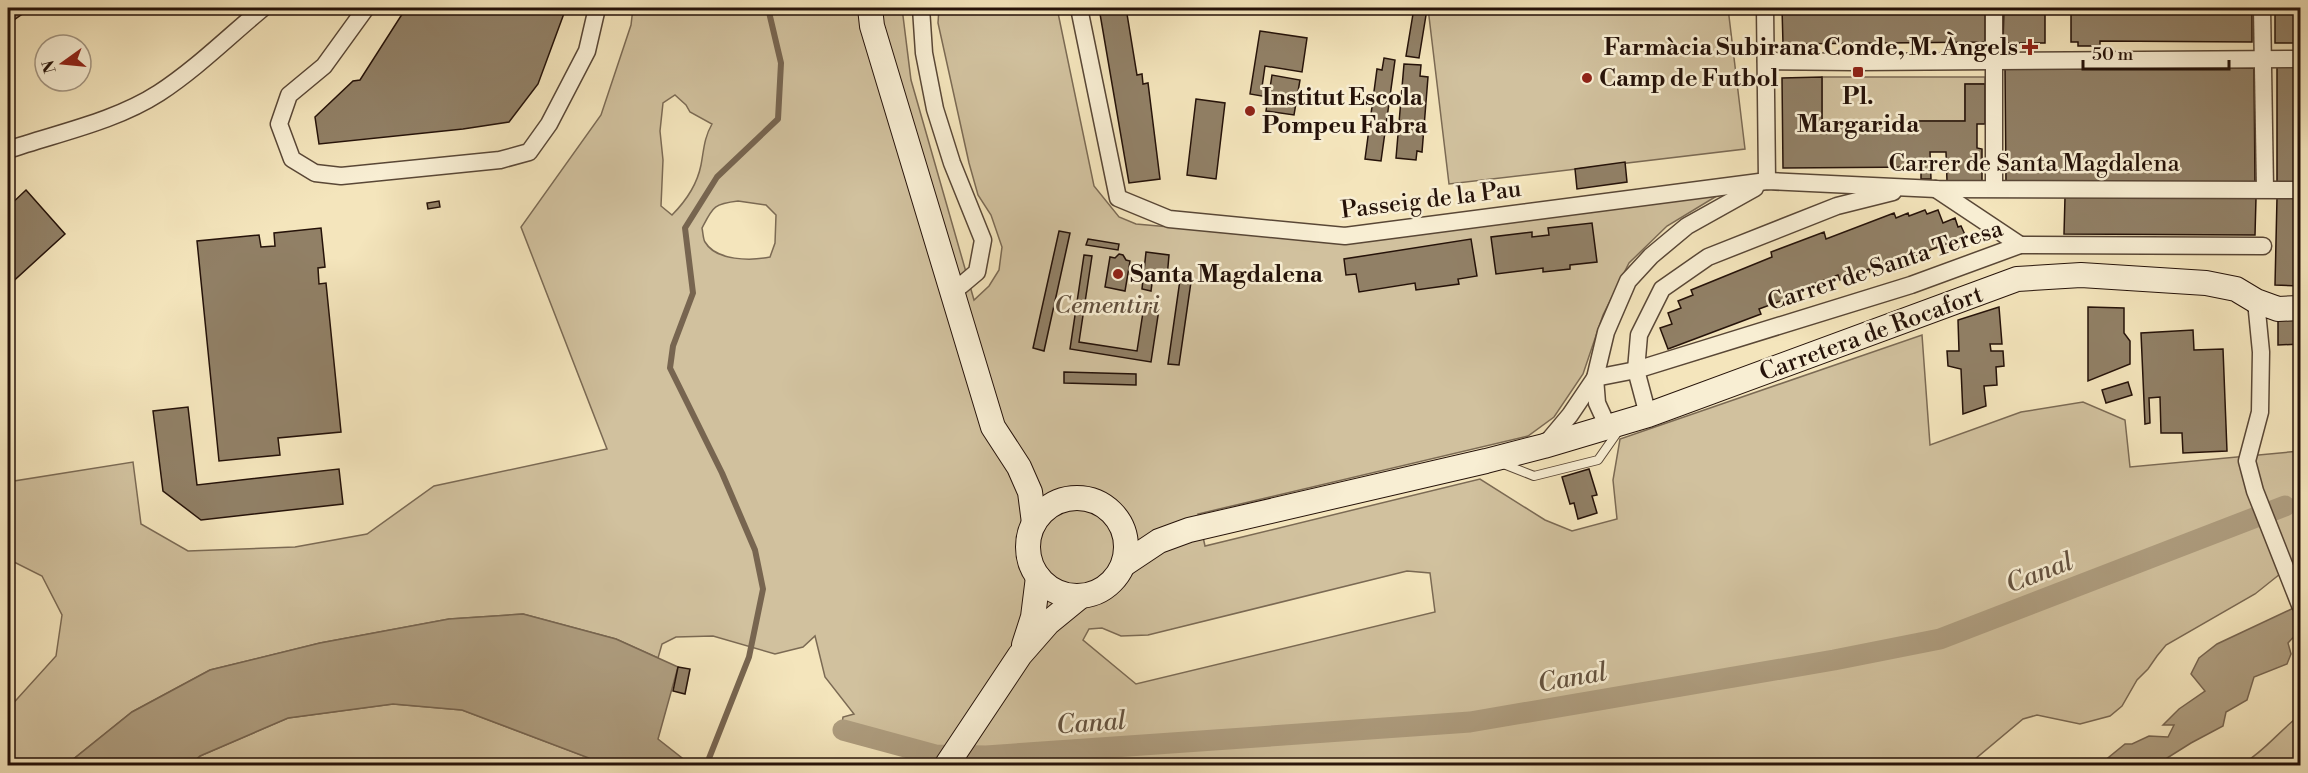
<svg xmlns="http://www.w3.org/2000/svg" width="2308" height="773" font-family="'Libre Bodoni',serif">
	<rect width="100%" height="100%" fill="#f4e5bc"/>
	<filter id="stains"><feTurbulence type="fractalNoise" baseFrequency=".00333" numOctaves="4"/><feColorMatrix values="0 0 0 0 .2 0 0 0 0 .09 0 0 0 0 .02 0 0 0 .5 -.17"/></filter>
	<radialGradient id="worn" r=".72"><stop offset=".6" stop-color="#630" stop-opacity="0"/><stop offset="1" stop-color="#630" stop-opacity=".3"/></radialGradient>
	<g fill="#d1c19e" stroke="#7b6a54" stroke-width="1.5" fill-rule="evenodd">
		<path d="M633,8h269l9,72 63,220 15,-14 10,-16 3,-23 -11,-32 -13,-20 -9,-32 -31,-140 1,-15h118l37,178 25,31 17,7 204,18 380,-48 -53,32 -38,37 -26,52 -20,59 -29,43 -26,19 -330,78 7,32 275,-67 65,41 27,11 45,-12 -4,-39 7,-41 302,-104 8,110 91,-33 62,-10 42,18 5,47 170,-16v107l-45,36 -89,51 -9,11 -9,13 -11,11 -15,26 -12,10 -30,8 -43,-9 -14,4 -55,46h-1048l-18,-13 -62,-15 3,-20 11,-3 -29,-37 -10,-41 -12,11 -28,7 -62,-18 -37,1 -14,7 -4,14 -42,-19 -93,-25 -74,5 -129,24 -110,27 -78,42 -66,53 -58,1v-57l48,-53 6,-41 -20,-39 -34,-17v-77l125,-20 8,62 47,27 107,-4 72,-13 67,-48 173,-37 -86,-222 80,-112 30,-90zM675,95l11,10 4,7 22,12c-8,14 -8,25 -11,41 -4,20 -15,36 -29,50l-11,-9 2,-46 -3,-29 3,-28zM738,201l28,4 10,10 -1,28 -5,14c-19,4 -54,4 -65,-15 -2,-3 -2,-10 -3,-14 11,-21 11,-24 36,-27zM1407,571l23,2 5,39 -299,72 -53,-44 6,-11 13,-1 19,8 27,-1z"/>
		<polygon points="1428,8 1728,8 1745,149 1449,184"/>
		<polygon points="1822,77 1985,77 1985,84 1965,84 1965,121 1920,121 1919,133 1897,133 1897,126 1822,126"/>
		<polygon points="393,704 462,710 589,758 591,765 190,766 200,756 288,718"/>
		<path d="M2300,715v50h-59c23,-13 38,-34 59,-50z"/>
	</g>
	<g fill="#ae9d7f" stroke="#776550" stroke-width="1.5">
		<polygon points="2300,605 2300,630 2288,643 2291,654 2287,664 2254,677 2247,700 2226,712 2223,726 2191,743 2164,760 2140,765 2098,766 2125,744 2132,744 2149,736 2168,737 2174,725 2163,725 2179,709 2205,691 2191,674 2199,658 2217,644"/>
		<polygon points="523,614 616,639 678,667 658,739 691,765 591,765 589,758 462,710 393,704 288,718 200,756 190,765 66,765 132,712 210,670 320,643 449,619"/>
	</g>
	<g fill="none" stroke-linecap="round" stroke-linejoin="round">
		<polyline stroke="#776550" stroke-width="6" points="706,766 749,657 763,589 755,550 722,473 670,368 673,346 693,293 685,228 717,177 778,119 781,63 768,8"/>
		<polyline stroke="#ae9d7f" stroke-width="21" points="843,730 935,755 986,756 1470,722 1834,660 1940,639 2285,506"/>
	</g>
	<g fill="#918066" stroke="#251209" stroke-width="1.5">
		<polygon points="8,8 31,8 8,24"/>
		<polygon points="406,8 566,8 538,84 509,122 463,129 319,144 315,117 353,81 360,80"/>
		<polygon points="1099,8 1126,8 1137,75 1142,74 1143,84 1148,83 1160,179 1129,183"/>
		<polygon points="1414,8 1427,9 1419,58 1406,56"/>
		<polygon points="1782,8 1985,8 1985,42 1783,44"/>
		<polygon points="2004,8 2045,8 2045,43 2003,43"/>
		<polygon points="2071,8 2252,8 2252,42 2100,41 2100,46 2078,46 2078,42 2071,42"/>
		<rect x="2275" y="8" width="25" height="35"/>
		<polygon points="1260,31 1307,38 1302,72 1265,66 1262,87 1270,88 1272,75 1300,80 1294,115 1266,111 1268,97 1250,94"/>
		<polygon points="1384,58 1395,60 1381,161 1365,159 1377,69 1382,70"/>
		<polygon points="1404,64 1421,65 1420,76 1428,77 1422,152 1417,151 1416,160 1396,158"/>
		<rect x="2277" y="67" width="23" height="116"/>
		<polygon points="2254,68 2255,184 2006,183 2005,69"/>
		<polygon points="1822,77 1822,126 1897,126 1897,133 1919,133 1919,121 1965,121 1965,84 1985,84 1985,124 1977,124 1977,148 1982,149 1982,181 1947,181 1946,152 1930,152 1931,179 1921,179 1921,167 1783,168 1782,78"/>
		<polygon points="1196,99 1225,103 1216,179 1187,175"/>
		<polygon points="1625,162 1627,182 1577,189 1575,169"/>
		<polygon points="26,190 65,234 8,286 8,207"/>
		<polygon points="2065,197 2256,198 2255,235 2064,234"/>
		<polygon points="2277,198 2300,198 2300,286 2275,285"/>
		<polygon points="439,201 440,207 428,209 427,203"/>
		<polygon points="1925,210 1927,214 1938,210 1943,223 1955,218 1958,227 1961,226 1966,237 1870,272 1869,269 1840,280 1838,275 1785,295 1786,299 1759,309 1761,314 1668,349 1660,328 1672,324 1668,313 1681,308 1678,301 1693,295 1691,290 1772,257 1771,252 1824,232 1826,239 1894,213 1896,218 1908,213 1909,216"/>
		<polygon points="1592,223 1597,262 1570,265 1570,269 1543,272 1543,268 1496,274 1491,237 1532,232 1532,237 1549,235 1548,228"/>
		<polygon points="321,228 325,267 318,268 319,284 326,283 341,432 278,438 280,455 219,461 197,241 259,235 261,247 275,246 274,233"/>
		<polygon points="1059,231 1070,233 1044,351 1033,348"/>
		<polygon points="1088,239 1119,244 1118,250 1086,245"/>
		<polygon points="1471,239 1477,276 1458,279 1459,284 1416,290 1415,283 1359,292 1356,274 1346,275 1344,259"/>
		<polygon points="1146,252 1169,255 1167,278 1153,276 1151,291 1142,289"/>
		<polygon points="1119,254 1123,255 1126,260 1130,261 1125,291 1105,287 1110,257 1115,258"/>
		<polygon points="1084,255 1092,256 1079,342 1137,351 1144,306 1159,309 1151,362 1070,349"/>
		<polygon points="1181,273 1192,275 1179,365 1168,364"/>
		<polygon points="1999,307 2002,344 1990,344 1991,351 2003,351 2004,366 1996,367 1997,385 1984,386 1986,406 1963,414 1961,369 1948,366 1947,351 1959,351 1958,320"/>
		<polygon points="2088,307 2124,308 2124,333 2130,341 2130,364 2088,381"/>
		<polygon points="2278,319 2300,319 2300,344 2278,345"/>
		<polygon points="2193,330 2194,350 2223,349 2227,451 2183,453 2182,433 2161,433 2160,397 2149,398 2150,423 2145,424 2141,333"/>
		<polygon points="1064,372 1136,374 1136,385 1064,383"/>
		<polygon points="2128,382 2132,395 2106,403 2102,390"/>
		<polygon points="188,407 197,485 339,469 343,504 201,520 163,491 153,411"/>
		<polygon points="1589,469 1597,495 1592,496 1597,513 1578,519 1574,503 1570,504 1562,477"/>
		<polygon points="678,667 690,669 685,694 673,691"/>
	</g>
	<g fill="none" stroke-linecap="round" stroke-linejoin="round">
		<g stroke="#594736" stroke-width="10">
			<polyline id="lane" points="1501,463 1534,476 1598,460 1619,430"/>
		</g>
		<g stroke="#594736" stroke-width="19">
			<g id="street">
				<polyline points="366,8 324,66 289,95 279,124 292,159 315,173 341,176 500,160 529,152 549,124 587,51 597,8"/>
				<polyline points="921,8 924,53 935,109 952,163 983,240 977,272 952,293"/>
				<polyline points="1079,8 1118,198 1169,219 1345,236 1767,181 1936,189 2300,190"/>
				<polyline points="1765,8 1767,181"/>
				<polyline points="2262,8 2265,189"/>
				<polyline points="1766,61 1856,62 2300,59"/>
				<path d="M8,150c49,-17 106,-28 151,-57 37,-24 70,-57 104,-85"/>
				<polyline points="1994,188 1994,8"/>
				<polyline points="1936,189 2020,245"/>
				<polyline points="2256,301 2261,352 2260,412 2247,461 2255,491 2300,605"/>
				<polyline points="1595,378 1636,370 1911,285 2020,245 2263,246"/>
				<polyline points="1595,378 1597,403 1608,427"/>
				<polyline points="1648,415 1636,370 1639,335 1662,289 1708,257 1837,206 1893,192"/>
				<polyline points="1544,446 1570,415 1595,378 1606,332 1628,281 1651,256 1687,226 1755,188"/>
			</g>
		</g>
		<g stroke="#251209" stroke-width="26">
			<g id="secondary">
				<polyline points="870,8 872,26 993,427 1019,467 1030,492 1034,523"/>
				<circle cx="1077" cy="547" r="49"/>
				<polyline points="1123,565 1159,541 1189,530 1486,461 1544,446 1648,415 2017,279 2081,275 2206,283 2236,289 2256,301 2278,309 2300,308"/>
				<polyline points="1024,645 1033,617 1038,577"/>
				<polyline points="946,766 1020,655 1048,623 1081,596"/>
			</g>
		</g>
		<use href="#lane" stroke="#f8eed3" stroke-width="8"/>
		<use href="#street" stroke="#f8eed3" stroke-width="16"/>
		<use href="#secondary" stroke="#f8eed3" stroke-width="24"/>
	</g>
	<g fill="#8f2418" stroke="#f8eed3" stroke-width="2">
		<path d="M2027 38h6v6h6v6h-6v6h-6v-6h-6v-6h6z"/>
		<rect x="1852" y="66" width="12" height="12" rx="3"/>
		<circle cx="1587" cy="78" r="6"/>
		<circle cx="1250" cy="111" r="6"/>
		<circle cx="1118" cy="274" r="6"/>
	</g>
	<g text-anchor="middle" stroke-width="5" stroke-linejoin="round" paint-order="stroke">
		<g font-size="24" font-weight="bold" fill="#251209" stroke="#f8eed3" text-anchor="start">
			<text x="2018" y="55" text-anchor="end">Farmàcia Subirana Conde, M. Àngels</text>
			<text x="1599" y="86">Camp de Futbol</text>
			<text x="1858" y="104" text-anchor="middle">Pl.<tspan x="1858" dy="28">Margarida</tspan></text>
			<text x="1262" y="105">Institut Escola<tspan x="1262" dy="28">Pompeu Fabra</tspan></text>
			<text x="1130" y="282">Santa Magdalena</text>
		</g>
		<g font-size="24" fill="#251209" stroke="#f8eed3">
			<text x="2034" y="171">Carrer de Santa Magdalena</text>
			<text transform="translate(1431 199) rotate(-7)" y="8">Passeig de la Pau</text>
			<text transform="translate(1885 265) rotate(-18)" y="8">Carrer de Santa Teresa</text>
			<text transform="translate(1871 333) rotate(-20)" y="8">Carretera de Rocafort</text>
		</g>
		<g font-size="24" font-style="italic" fill="#614f3d" stroke="#f8eed3">
			<text x="1107" y="313">Cementiri</text>
		</g>
		<g font-size="26" font-style="italic" fill="#63513e" stroke="#f8eed3">
			<text transform="translate(2039 572) rotate(-21)" y="9">Canal</text>
			<text transform="translate(1572 677) rotate(-10)" y="9">Canal</text>
			<text transform="translate(1091 722) rotate(-4)" y="9">Canal</text>
		</g>
	</g>
	<rect width="2308" height="773" fill="none" stroke="#f4e5bc" stroke-width="30"/>
	<rect x="9" y="9" width="2290" height="755" fill="none" stroke="#251209" stroke-width="3"/>
	<rect x="15" y="15" width="2278" height="743" fill="none" stroke="#251209" stroke-width="1.5"/>
	<g transform="translate(63 63) rotate(255)"><circle r="28" fill="#f8eed3" stroke="#a49682" stroke-width="1.5"/>
	<path d="M0-4.5L10 22L0 15L-10 22Z" fill="#8f2418"/>
	<text y="-9" font-size="16" font-weight="bold" text-anchor="middle" fill="#251209">N</text>
	</g>
	<path d="M2083 60v9h146v-9" fill="none" stroke="#251209" stroke-width="3"/>
	<text x="2092" y="60" font-size="18" fill="#251209" stroke="#f8eed3" stroke-width="4.5" paint-order="stroke">50 m</text>
	<rect width="100%" height="100%" filter="url(#stains)"/>
	<rect width="100%" height="100%" fill="url(#worn)"/>
</svg>
